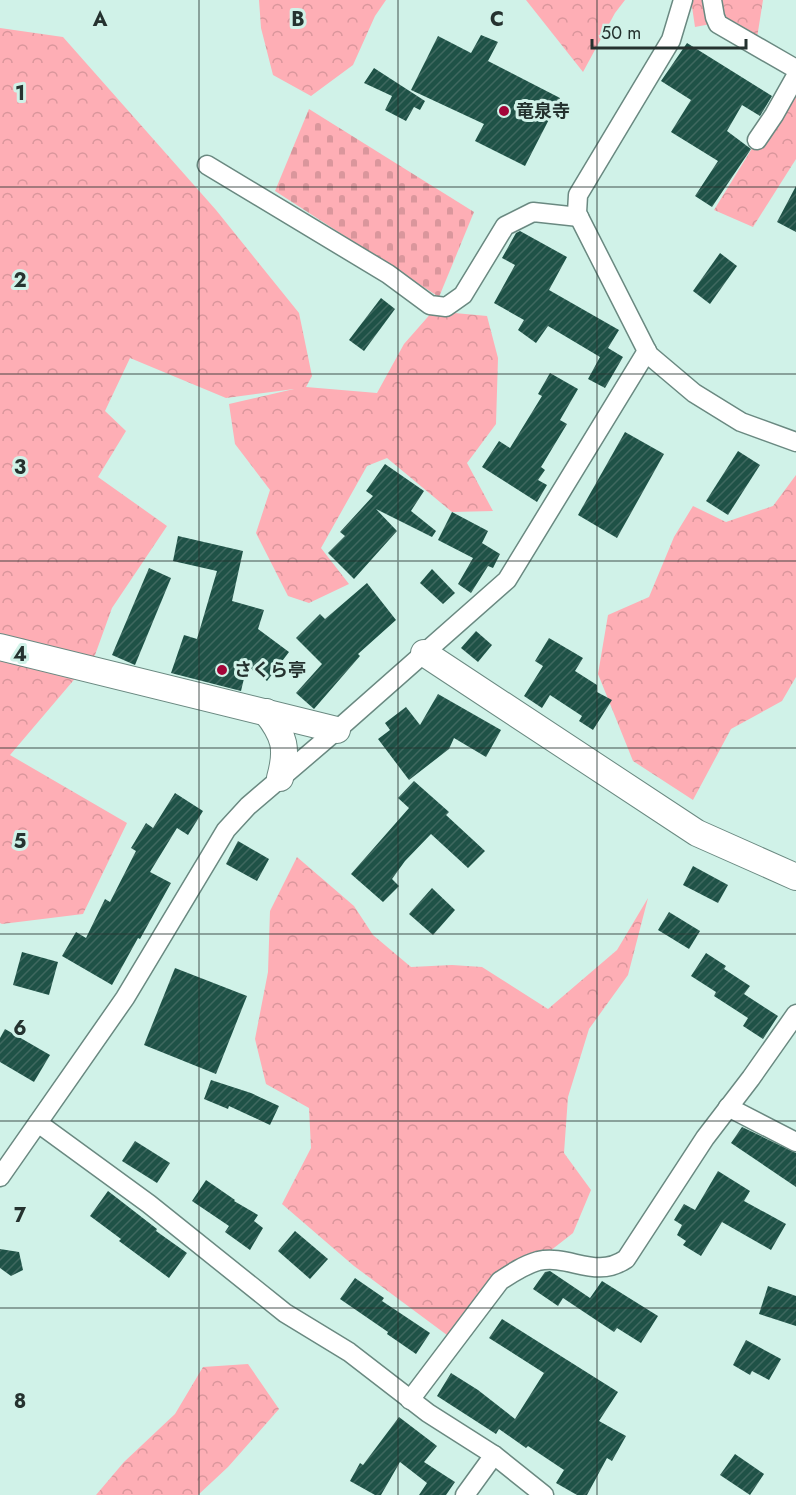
<svg xmlns="http://www.w3.org/2000/svg" width="796" height="1495" font-family="Jost,'Noto Sans JP',sans-serif">
	<defs>
		<pattern id="forest-crowns" width="20" height="18" patternUnits="userSpaceOnUse" patternTransform="scale(1.5)"><rect width="20" height="18" fill="#feaeb5"/><path d="M2 6a3 3 0 1 1 6 0M12 15a3 3 0 1 1 6 0" fill="none" stroke="#da969c"/></pattern>
		<pattern id="cemetery-stones" width="16" height="16" patternUnits="userSpaceOnUse" patternTransform="scale(1.5)"><rect width="16" height="16" fill="#feaeb5"/><path d="M2 7V4a2 2 0 0 1 4 0v3zM10 15v-3a2 2 0 0 1 4 0v3z" fill="#da969c"/></pattern>
		<pattern id="building-hatch" width="6" height="6" patternUnits="userSpaceOnUse" patternTransform="scale(1.5)"><rect width="6" height="6" fill="#1f5247"/><path d="M-1 1l2-2M0 6l6-6M5 7l2-2" fill="none" stroke="#3f685f"/></pattern>
	</defs>
	<rect width="100%" height="100%" fill="#d0f2e8"/>
	<g fill="url(#forest-crowns)">
		<polygon points="259,0 386,0 375,16 353,65 311,96 273,75 261,28"/>
		<polygon points="526,0 625,0 615,13 583,72"/>
		<polygon points="691,0 763,0 757,38 721,22 695,27"/>
		<polygon points="0,28 63,37 216,210 299,313 312,376 306,387 377,393 404,344 433,311 487,316 498,358 496,424 467,463 493,511 452,512 387,458 367,466 321,548 349,584 309,603 288,596 256,533 270,490 235,444 229,404 294,389 226,398 130,358 105,411 126,431 98,477 167,526 112,608 95,655 10,755 127,823 83,914 2,924 0,923"/>
		<polygon points="796,77 796,159 753,227 714,210"/>
		<polygon points="796,475 796,677 782,701 731,729 693,800 633,761 598,674 608,615 649,597 674,537 693,506 726,522 773,506"/>
		<polygon points="297,857 354,906 373,935 411,967 452,965 482,967 548,1009 617,950 648,898 628,975 589,1029 568,1097 564,1153 591,1190 573,1233 485,1302 451,1338 354,1266 282,1204 311,1148 309,1108 266,1084 255,1039 268,972 270,911"/>
		<polygon points="248,1364 279,1409 228,1467 198,1495 96,1495 124,1462 175,1414 203,1367"/>
	</g>
	<polygon fill="url(#cemetery-stones)" points="309,109 474,212 439,297 275,191"/>
	<g fill="url(#building-hatch)">
		<polygon points="481,35 498,42 488,61 560,98 525,166 475,141 484,124 411,90 438,36 471,53"/>
		<polygon points="687,43 772,96 760,116 742,105 727,131 751,149 712,207 695,196 718,161 671,132 691,100 661,81"/>
		<polygon points="374,68 425,101 420,110 414,107 406,121 385,110 392,96 364,83"/>
		<polygon points="796,186 796,232 777,222"/>
		<polygon points="520,231 567,257 549,290 619,330 608,348 623,357 605,388 588,379 600,357 548,326 536,343 518,330 524,320 494,303 515,265 502,258 516,233"/>
		<polygon points="720,253 737,266 710,304 693,291"/>
		<polygon points="381,298 395,309 364,351 349,340"/>
		<polygon points="550,373 578,389 560,420 567,424 541,467 545,470 538,480 547,485 537,502 482,467 499,441 510,448 542,396 538,394"/>
		<polygon points="625,432 664,454 617,538 578,515"/>
		<polygon points="738,451 760,465 728,515 706,501"/>
		<polygon points="385,464 424,491 411,511 436,531 432,537 376,509 397,531 354,579 328,553 345,536 340,532 373,496 366,491"/>
		<polygon points="452,512 488,531 482,543 500,554 493,568 488,566 471,593 458,584 473,558 438,540"/>
		<polygon points="178,536 243,551 232,601 264,610 258,629 289,652 267,681 247,666 241,691 171,673 184,635 197,639 217,571 173,561"/>
		<polygon points="149,568 171,578 135,665 112,655"/>
		<polygon points="432,569 455,593 443,604 420,583"/>
		<polygon points="367,583 396,620 358,654 360,656 314,709 296,693 322,664 296,638 320,614 325,619"/>
		<polygon points="476,631 492,645 478,662 461,648"/>
		<polygon points="549,638 583,658 575,671 597,685 597,692 612,700 593,730 579,721 582,716 550,695 542,708 524,696 543,666 535,661"/>
		<polygon points="438,694 501,730 486,757 454,738 449,749 409,780 378,739 390,730 385,723 406,707 420,725"/>
		<polygon points="414,781 449,812 446,815 485,851 468,868 431,834 405,861 392,879 399,886 383,902 351,874 409,808 398,798"/>
		<polygon points="175,793 203,811 188,835 177,828 150,872 171,883 140,939 138,938 112,985 62,956 76,932 86,938 105,899 110,902 136,851 131,848 146,823 153,828"/>
		<polygon points="238,841 269,859 257,881 226,864"/>
		<polygon points="693,866 728,885 718,903 683,885"/>
		<polygon points="432,888 455,910 433,935 409,914"/>
		<polygon points="669,912 700,931 689,949 658,930"/>
		<polygon points="22,952 58,962 49,995 13,985"/>
		<polygon points="706,953 726,966 724,969 750,986 744,994 778,1016 763,1039 743,1026 748,1018 714,996 716,992 691,976"/>
		<polygon points="175,968 247,996 216,1074 144,1045"/>
		<polygon points="5,1029 50,1055 34,1082 0,1062 0,1038"/>
		<polygon points="211,1080 251,1093 279,1106 270,1125 229,1106 228,1109 204,1099"/>
		<polygon points="742,1127 796,1153 796,1187 731,1143"/>
		<polygon points="135,1141 170,1163 157,1183 122,1161"/>
		<polygon points="718,1171 750,1191 744,1201 786,1224 771,1250 722,1222 701,1256 683,1245 686,1241 677,1235 682,1225 674,1220 684,1204 695,1210"/>
		<polygon points="206,1180 235,1200 234,1201 258,1215 254,1221 263,1228 250,1250 225,1232 229,1226 192,1201"/>
		<polygon points="108,1191 157,1229 156,1231 187,1253 169,1278 119,1241 121,1239 90,1216"/>
		<polygon points="295,1231 328,1259 310,1279 278,1251"/>
		<polygon points="0,1249 19,1252 23,1270 11,1276 0,1268"/>
		<polygon points="550,1271 590,1298 602,1281 658,1316 641,1343 617,1328 614,1332 563,1298 558,1306 533,1289 545,1272"/>
		<polygon points="355,1278 384,1298 382,1301 430,1333 416,1354 387,1334 388,1332 340,1299"/>
		<polygon points="768,1286 796,1296 796,1326 759,1314"/>
		<polygon points="502,1319 618,1392 599,1421 626,1436 612,1461 607,1458 587,1495 577,1495 556,1483 564,1470 528,1446 526,1448 499,1429 496,1434 437,1396 451,1373 478,1390 515,1419 544,1373 489,1338"/>
		<polygon points="746,1340 781,1359 769,1380 752,1371 750,1375 733,1365"/>
		<polygon points="399,1417 437,1446 424,1462 455,1482 446,1495 419,1495 427,1483 400,1462 381,1495 375,1495 350,1481 360,1463 363,1465"/>
		<polygon points="735,1454 764,1474 750,1495 720,1475"/>
	</g>
	<g fill="none" stroke-linecap="round" stroke-linejoin="round">
		<g stroke="#6a8981" stroke-width="21">
			<g id="street">
				<polyline points="683,0 671,40 578,195 577,213 649,355 694,393 741,422 796,442"/>
				<polyline points="712,0 715,17 718,24 796,69"/>
				<polyline points="757,140 774,115 796,76"/>
				<polyline points="207,165 388,274 430,305 446,307 463,295 505,226 533,212 579,217"/>
				<polyline points="728,1107 796,1142"/>
				<polyline points="38,1123 149,1204 285,1313 349,1352 428,1413 494,1455 544,1495"/>
				<polyline points="0,1177 125,998 226,830 248,806 337,730 507,580 647,351"/>
				<path d="M410,1400l90,-119c12,-8 24,-16 38,-20 32,-7 57,19 88,-2l79,-121 46,-60 45,-64"/>
				<polyline points="465,1495 494,1455"/>
			</g>
		</g>
		<g stroke="#6a8981" stroke-width="28">
			<g id="secondary">
				<polyline points="0,647 337,730"/>
				<polyline points="424,653 697,833 796,877"/>
				<path d="M266,712c19,24 22,37 14,66"/>
			</g>
		</g>
		<use href="#street" stroke="#fff" stroke-width="18"/>
		<use href="#secondary" stroke="#fff" stroke-width="26"/>
	</g>
	<path fill="none" stroke="#25322f" stroke-width="1.5" stroke-opacity="0.55" d="M199,0v1495M398,0v1495M597,0v1495M0,187h796M0,374h796M0,561h796M0,748h796M0,934h796M0,1121h796M0,1308h796"/>
	<g fill="#a30539" stroke="#d0f2e8" stroke-width="2">
		<circle cx="504" cy="111" r="6"/>
		<circle cx="222" cy="670" r="6"/>
	</g>
	<g text-anchor="middle" stroke-width="6" stroke-linejoin="round" paint-order="stroke">
		<g font-size="18" font-weight="bold" fill="#25322f" stroke="#d0f2e8" text-anchor="start">
			<text x="516" y="117">竜泉寺</text>
			<text x="234" y="676">さくら亭</text>
		</g>
	</g>
	<g font-size="20" text-anchor="middle" font-weight="bold" fill="#25322f" stroke="#d0f2e8" stroke-width="6" stroke-linejoin="round" paint-order="stroke">
		<text x="100" y="26">A</text>
		<text x="298" y="26">B</text>
		<text x="497" y="26">C</text>
		<text x="20" y="100">1</text>
		<text x="20" y="287">2</text>
		<text x="20" y="474">3</text>
		<text x="20" y="661">4</text>
		<text x="20" y="848">5</text>
		<text x="20" y="1035">6</text>
		<text x="20" y="1222">7</text>
		<text x="20" y="1408">8</text>
	</g>
	<path d="M592 39v9h154v-9" fill="none" stroke="#25322f" stroke-width="3"/>
	<text x="601" y="39" font-size="18" fill="#25322f" stroke="#d0f2e8" stroke-width="4.5" paint-order="stroke">50 m</text>
</svg>
